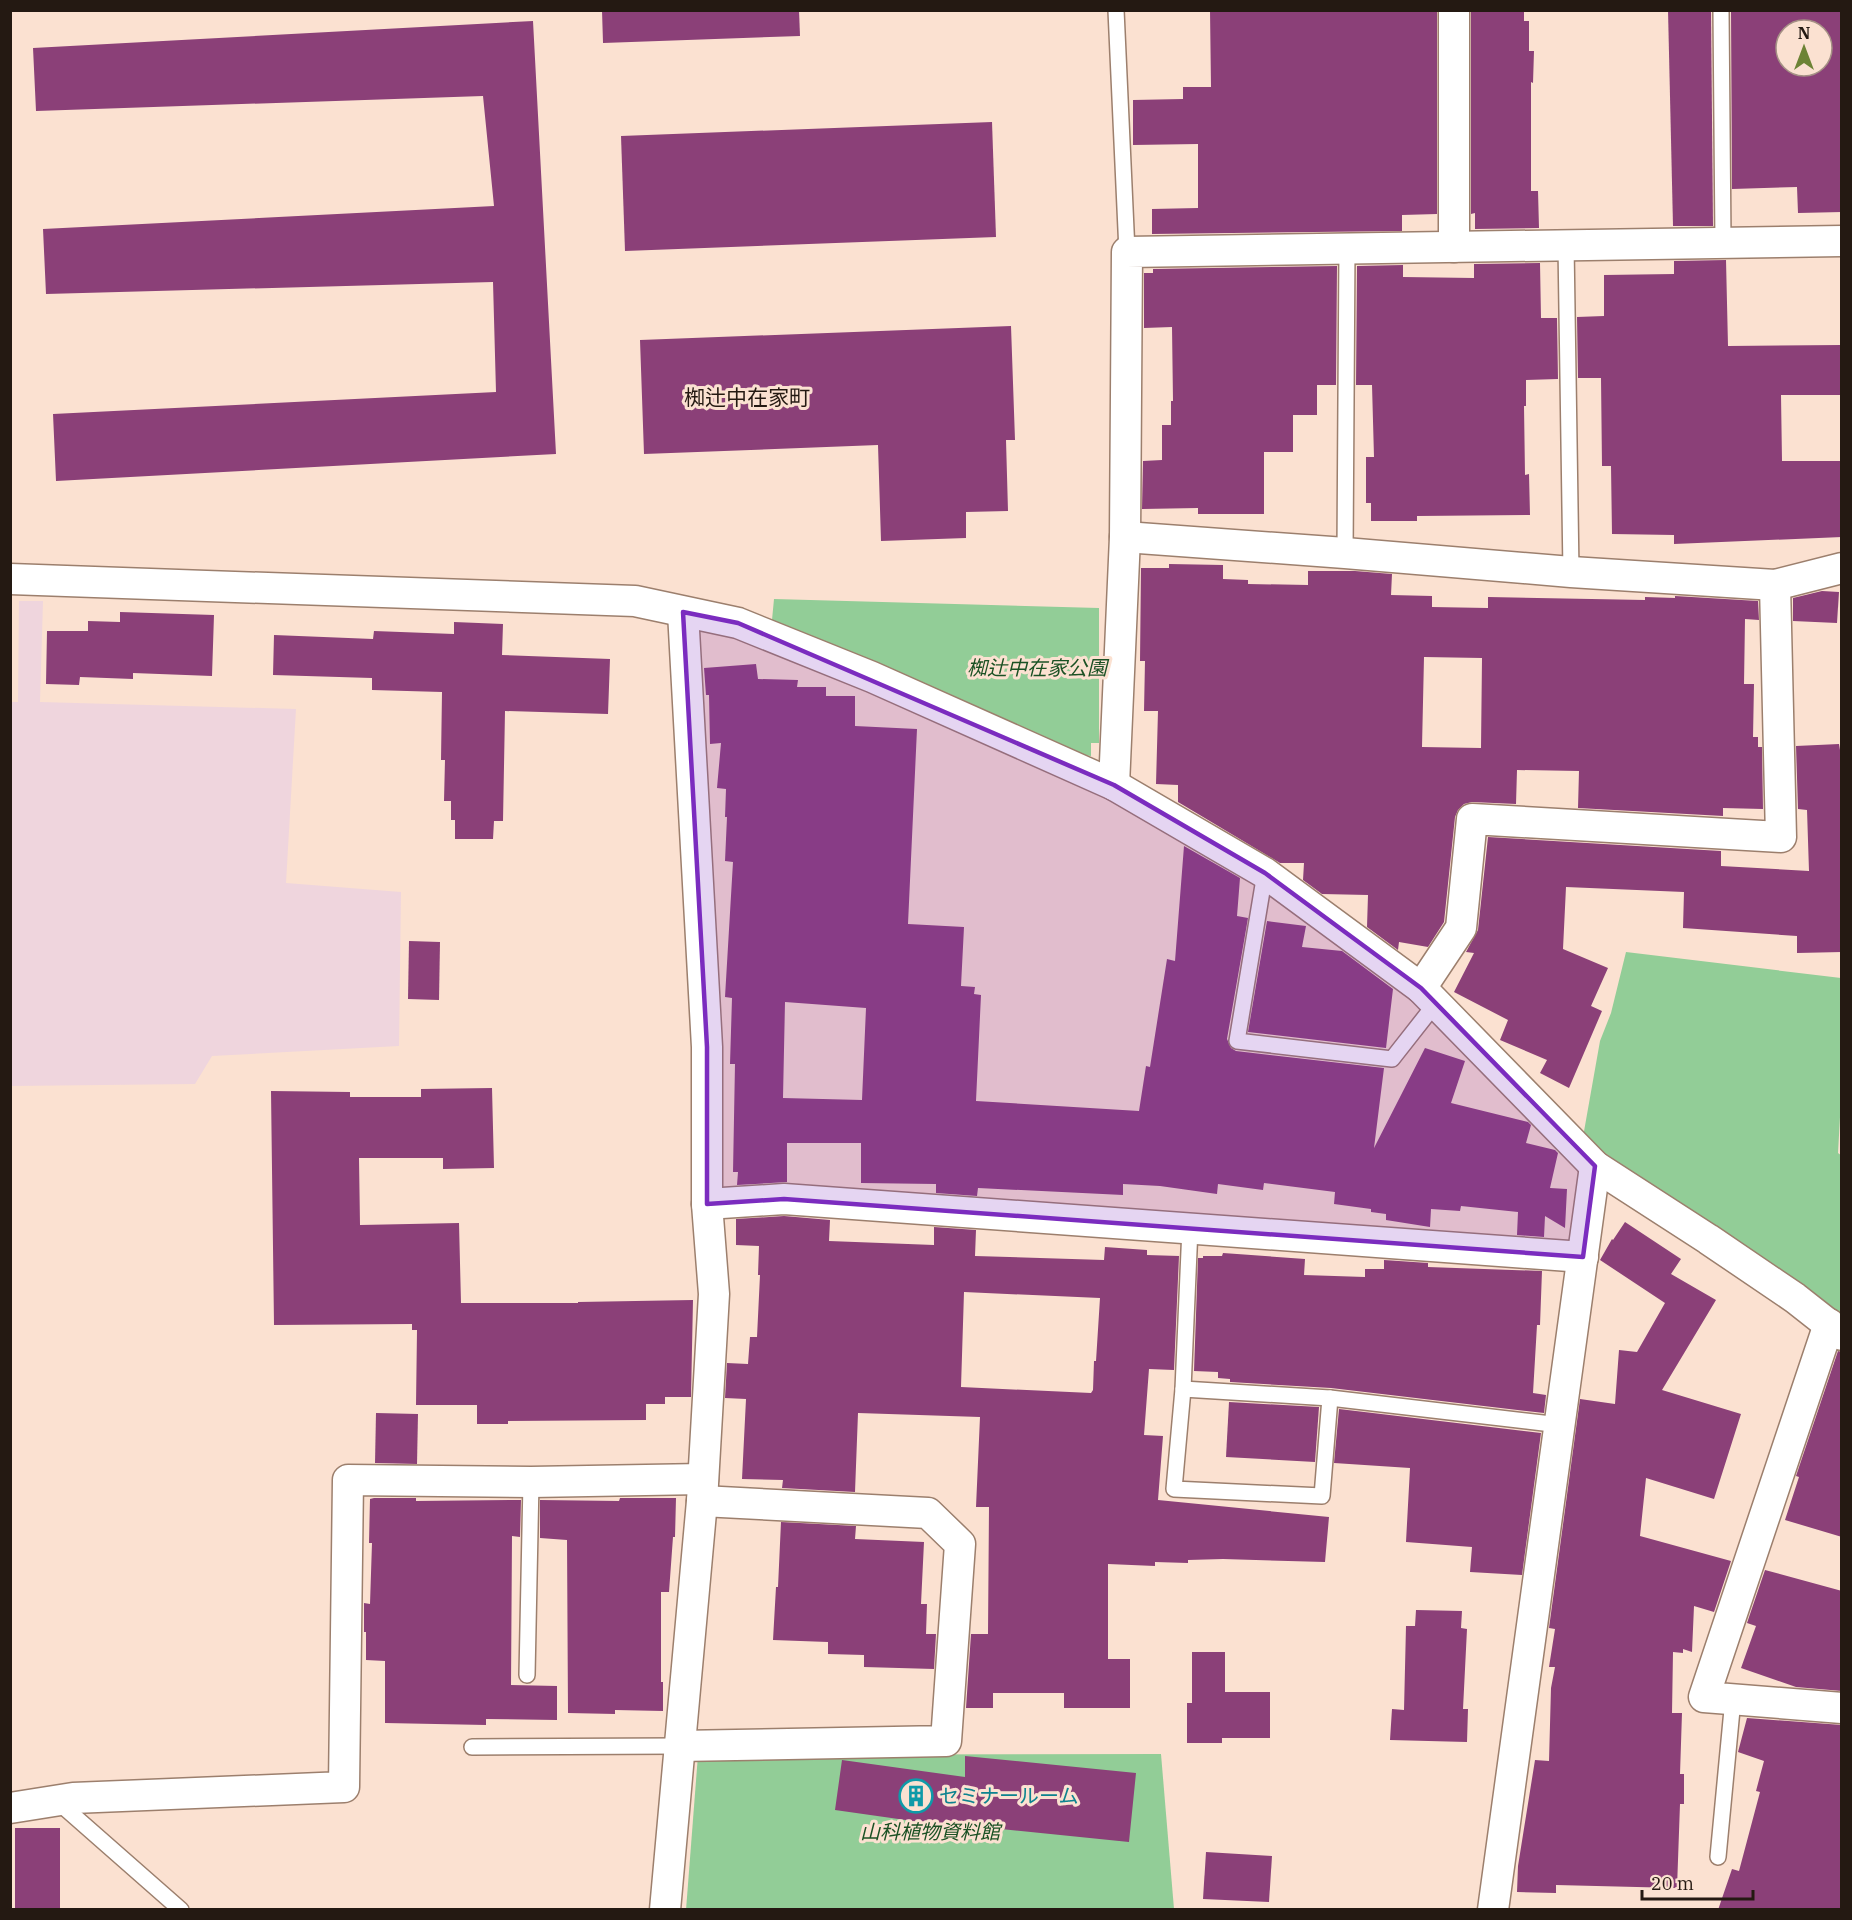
<svg xmlns="http://www.w3.org/2000/svg" width="1852" height="1920" font-family="'IBM Plex Serif','Noto Sans JP',serif">
	<rect width="100%" height="100%" fill="#fbe1d1"/>
	<polygon fill="#efd5dd" points="19,601 43,601 40,702 296,709 286,883 401,892 399,1046 212,1056 195,1084 11,1086 10,702 18,702"/>
	<g fill="#92cd97">
		<polygon points="774,599 1099,608 1099,743 1091,743 1091,756 1082,755 794,632 772,620"/>
		<polygon points="1626,952 1841,978 1842,1081 1838,1153 1842,1156 1841,1316 1701,1223 1583,1137 1600,1041 1611,1013"/>
		<polygon points="1161,1754 1174,1909 686,1910 698,1755"/>
	</g>
	<g fill="#8b4078" fill-rule="evenodd">
		<polygon points="602,10 799,10 800,36 603,43"/>
		<polygon points="1210,10 1437,10 1437,214 1402,215 1402,231 1152,234 1152,209 1198,208 1198,144 1133,145 1133,100 1183,99 1183,87 1211,87"/>
		<polygon points="1471,10 1524,10 1524,21 1529,21 1529,51 1534,51 1533,83 1531,82 1531,191 1538,191 1539,228 1475,229 1475,213 1471,214"/>
		<polygon points="1668,10 1711,10 1713,226 1673,226"/>
		<path d="M1731,10h111v202l-44,1 -1,-26 -65,2zM1786,30h36v36h-36z"/>
		<polygon points="533,21 556,454 56,481 53,414 496,392 493,282 46,294 43,229 494,206 483,96 36,111 33,48"/>
		<polygon points="992,122 996,237 625,251 621,136"/>
		<polygon points="1726,260 1728,346 1842,345 1842,395 1781,395 1782,461 1842,461 1842,537 1674,544 1674,535 1612,534 1611,466 1602,466 1601,378 1578,378 1577,317 1604,316 1604,275 1674,274 1674,261"/>
		<polygon points="1540,263 1541,318 1557,318 1558,379 1526,380 1526,406 1524,406 1525,475 1529,474 1530,515 1417,516 1417,521 1371,521 1371,503 1366,503 1366,457 1374,457 1372,385 1356,385 1357,266 1403,265 1403,277 1474,278 1474,264"/>
		<polygon points="1337,266 1336,385 1317,385 1317,415 1293,415 1293,452 1264,452 1264,514 1198,514 1198,508 1142,509 1143,461 1162,460 1162,425 1171,425 1171,401 1173,401 1172,327 1144,328 1144,273 1153,273 1153,269"/>
		<polygon points="1011,326 1015,440 1006,440 1008,511 966,512 966,538 881,541 878,445 644,454 640,340"/>
		<path d="M1169,564l54,1v14l25,1v4l60,1v-14h47l37,3 -1,21 41,1v11l56,1v-11l157,3v-3l30,1v-2l83,5 1,19 -14,-1 -1,65h10l-1,53h5v10h4l1,62 -40,-1v8l-145,-8 1,-37 -62,-1 -1,34 -44,-2 -8,2 -6,6 -3,7 -11,105 -16,25 -29,-5 -1,8 -31,-23 1,-32 -46,-1 -19,-14 1,-17h-24l-102,-61v-17l-22,-1 2,-73h-14l1,-50h-5l1,-93h28zM1424,657l58,1 -1,90 -59,-1z"/>
		<polygon points="1822,591 1839,592 1837,623 1793,621 1793,598"/>
		<polygon points="120,612 214,615 212,676 133,673 133,679 80,677 79,685 46,684 47,631 88,631 88,621 120,622"/>
		<polygon points="454,622 503,624 502,655 610,659 608,714 505,711 503,821 494,821 493,839 455,839 455,820 451,820 451,801 444,801 445,760 441,760 442,692 372,690 372,678 273,675 274,635 373,639 374,631 454,634"/>
		<path d="M756,664l2,15 40,1 -1,7h29v9h29v30l62,3 -9,195 56,3 -3,59 14,1 -1,7 7,1 -5,106 163,10 7,-45 4,1 17,-108 8,2 9,-115 56,32 -3,38 11,2 -21,121 4,9 5,3 148,17 -10,80 51,-100 40,13 -14,42 77,19 3,3 -5,18 29,7 3,3 -8,35 17,1 -2,39 -20,-12 -1,21 -27,-2 1,-23 -57,-6 -1,5 -29,-2 -1,18 -44,-7v-6l-15,-2v-3l-37,-5 1,-12 -71,-9 -1,7 -45,-6 -1,10 -57,-8 -37,-2v11l-145,-7 -1,8 -41,-3v-9l-75,-1v-40h-74v39l-50,3 1,-13h-5l2,-108h-5l2,-66 -7,-1 8,-135 -8,-1 2,-44h-2l1,-28 -9,-1 4,-45 -11,1 -1,-49h-3l-2,-27zM785,1002l81,6 -4,92 -79,-2z"/>
		<polygon points="1839,744 1842,762 1842,952 1797,953 1797,936 1683,928 1684,892 1566,887 1563,949 1608,968 1591,1006 1602,1011 1569,1088 1540,1073 1547,1060 1500,1040 1508,1020 1454,992 1474,953 1466,952 1478,930 1488,837 1721,851 1721,866 1809,871 1807,810 1798,809 1796,746"/>
		<polygon points="1267,921 1306,926 1302,947 1342,951 1393,989 1386,1048 1248,1032"/>
		<polygon points="409,941 440,942 439,1000 408,999"/>
		<polygon points="492,1088 494,1168 443,1169 443,1158 359,1158 360,1225 459,1223 461,1303 578,1303 578,1302 693,1300 691,1397 665,1397 665,1404 646,1404 646,1420 508,1421 508,1424 477,1424 477,1405 416,1405 417,1330 412,1330 412,1324 274,1325 271,1091 350,1092 350,1097 421,1097 421,1089"/>
		<path d="M784,1216l46,4 -1,21 105,4v-18l42,3 -1,26 129,4 1,-13 42,3v5l32,1 -5,114 -25,-1 -5,66 19,1 -5,64 171,17 -4,45 -102,-3 -35,1v3l-33,-1v4l-47,-2v95h22v49h-66v-15h-71v15h-27l5,-74h17l1,-127h-13l4,-90 -122,-4 -3,79 -73,-4 1,-8 -41,-1 4,-80 -21,-1 2,-35 21,1 2,-27h7l3,-62h-2l1,-29 -23,-1v-26zM964,1292l136,6 -4,63h-2l-1,29 -2,3 -130,-6z"/>
		<polygon points="1625,1222 1681,1259 1671,1274 1716,1300 1662,1390 1741,1414 1714,1499 1646,1478 1640,1536 1731,1561 1714,1612 1694,1606 1692,1652 1683,1649 1683,1653 1673,1652 1672,1713 1682,1713 1680,1774 1684,1774 1684,1804 1680,1804 1677,1888 1556,1885 1556,1893 1517,1892 1518,1866 1535,1760 1549,1761 1551,1688 1555,1667 1549,1667 1555,1629 1549,1628 1580,1399 1615,1404 1619,1350 1637,1352 1665,1303 1600,1260 1612,1239 1613,1240"/>
		<polygon points="1223,1253 1305,1259 1304,1275 1365,1277 1365,1269 1384,1269 1384,1260 1428,1263 1428,1267 1542,1271 1540,1325 1537,1325 1533,1393 1546,1395 1544,1413 1331,1388 1230,1382 1230,1379 1218,1378 1218,1372 1194,1371 1198,1258 1203,1258 1203,1256 1222,1256"/>
		<polygon points="1838,1351 1842,1352 1842,1537 1785,1520 1799,1477 1796,1476"/>
		<polygon points="1229,1402 1319,1407 1315,1462 1226,1457"/>
		<polygon points="1339,1409 1541,1433 1522,1575 1470,1572 1472,1547 1406,1542 1410,1468 1334,1463"/>
		<polygon points="376,1413 418,1414 417,1464 375,1463"/>
		<polygon points="374,1498 416,1498 416,1501 521,1500 520,1537 512,1536 511,1685 557,1686 557,1720 486,1719 486,1725 385,1723 385,1661 366,1660 366,1632 364,1632 364,1603 370,1604 372,1543 369,1543 370,1499"/>
		<polygon points="620,1498 676,1498 675,1537 673,1537 669,1592 661,1592 661,1682 663,1682 663,1711 615,1710 615,1714 568,1713 567,1540 540,1538 540,1500 619,1501"/>
		<polygon points="781,1522 856,1526 855,1539 924,1542 921,1604 927,1604 926,1634 936,1634 934,1669 864,1667 864,1655 828,1654 828,1642 773,1640 776,1587 778,1587"/>
		<polygon points="1765,1570 1842,1591 1842,1691 1796,1687 1741,1668 1756,1626 1747,1623"/>
		<polygon points="1416,1610 1462,1611 1461,1628 1467,1629 1463,1709 1468,1709 1467,1742 1390,1740 1392,1709 1404,1710 1406,1626 1415,1626"/>
		<polygon points="1192,1652 1225,1652 1225,1692 1270,1692 1270,1738 1222,1738 1222,1743 1187,1743 1187,1703 1192,1703"/>
		<polygon points="1747,1718 1842,1725 1842,1910 1718,1910 1732,1869 1739,1871 1760,1792 1756,1791 1764,1761 1738,1752"/>
		<polygon points="965,1756 1136,1773 1129,1842 991,1828 990,1832 835,1810 842,1760 965,1777"/>
		<rect x="15" y="1828" width="45" height="82"/>
		<polygon points="1206,1852 1272,1856 1269,1902 1203,1899"/>
	</g>
	<g fill="none" stroke-linecap="round" stroke-linejoin="round">
		<g stroke="#9c7f6d" stroke-width="18">
			<g id="service">
				<polyline points="1116,10 1127,252"/>
				<polyline points="1721,10 1723,243"/>
				<polyline points="1566,245 1571,572"/>
				<polyline points="1345,553 1347,248"/>
				<polyline points="1265,873 1237,1041 1392,1059 1436,1003"/>
				<polyline points="1190,1228 1183,1389 1174,1489 1322,1496 1330,1398"/>
				<polyline points="1183,1389 1330,1398 1560,1425"/>
				<polyline points="527,1675 531,1482"/>
				<polyline points="472,1747 679,1746"/>
				<polyline points="57,1801 181,1910"/>
				<polyline points="1718,1857 1733,1699"/>
			</g>
		</g>
		<g stroke="#9c7f6d" stroke-width="33">
			<g id="minor">
				<polyline points="1454,247 1454,10"/>
				<polyline points="1125,537 1345,553 1571,572 1775,585 1842,568"/>
				<polyline points="10,579 635,601 738,623 872,677 1114,785 1265,873 1421,988 1595,1166 1708,1239 1795,1298 1842,1335"/>
				<polyline points="1114,785 1125,537 1127,252 1842,241"/>
				<polyline points="1421,988 1461,928 1472,819 1781,837 1775,585"/>
				<polyline points="707,1204 784,1199 1583,1257"/>
				<polyline points="1829,1324 1704,1697 1842,1708"/>
				<polyline points="679,1746 946,1741 960,1544 928,1513 702,1501"/>
				<polyline points="10,1808 73,1798 344,1787 348,1480 531,1482 703,1479"/>
				<polyline points="665,1910 702,1501 714,1294 707,1204 707,1047 683,612"/>
				<polyline points="1493,1910 1595,1166"/>
			</g>
		</g>
		<use href="#service" stroke="#fff" stroke-width="15"/>
		<use href="#minor" stroke="#fff" stroke-width="30"/>
	</g>
	<path fill="#7b2cbf" fill-opacity="0.2" stroke="#7b2cbf" stroke-width="4.5" stroke-linejoin="round" d="M683,612l55,11 376,162 151,88 156,115 174,178 -12,91 -799,-58 -77,5v-157z"/>
	<defs>
		<g id="building-ring" transform="scale(1.725)"><circle r="9.5" fill="#fbe1d1" stroke="#0f9aa8" stroke-width="1.5"/><path d="M-4-6H4V6H1V3H-1V6H-4ZM-2.5-4.3h1.7v1.8h-1.7ZM.8-4.3h1.7v1.8H.8ZM-2.5-1h1.7V.8h-1.7ZM.8-1h1.7V.8H.8Z" fill="#0f9aa8"/></g>
	</defs>
	<g fill-rule="evenodd">
		<use href="#building-ring" x="916" y="1796"/>
	</g>
	<g text-anchor="middle" stroke-width="6" stroke-linejoin="round" paint-order="stroke">
		<g font-size="20" font-style="italic" fill="#1b5124" stroke="#fbe1d1">
			<text x="1037" y="675">椥辻中在家公園</text>
			<text x="930" y="1839">山科植物資料館</text>
		</g>
		<g font-size="20" fill="#0d838f" stroke="#fbe1d1" text-anchor="start">
			<text x="939" y="1803">セミナールーム</text>
		</g>
		<g font-size="21" fill="#241912" stroke="#fbe1d1">
			<text x="747" y="405">椥辻中在家町</text>
		</g>
	</g>
	<rect width="1852" height="1920" fill="none" stroke="#241912" stroke-width="24"/>
	<g transform="translate(1804 48)"><circle r="28" fill="#fbe1d1" stroke="#a59185" stroke-width="1.5"/>
	<path d="M0-4.5L10 22L0 15L-10 22Z" fill="#6d8335"/>
	<text y="-9" font-size="16" font-weight="bold" text-anchor="middle" fill="#241912">N</text>
	</g>
	<path d="M1642 1890v9h111v-9" fill="none" stroke="#241912" stroke-width="3"/>
	<text x="1651" y="1890" font-size="18" fill="#241912" stroke="#fbe1d1" stroke-width="4.5" paint-order="stroke">20 m</text>
</svg>
